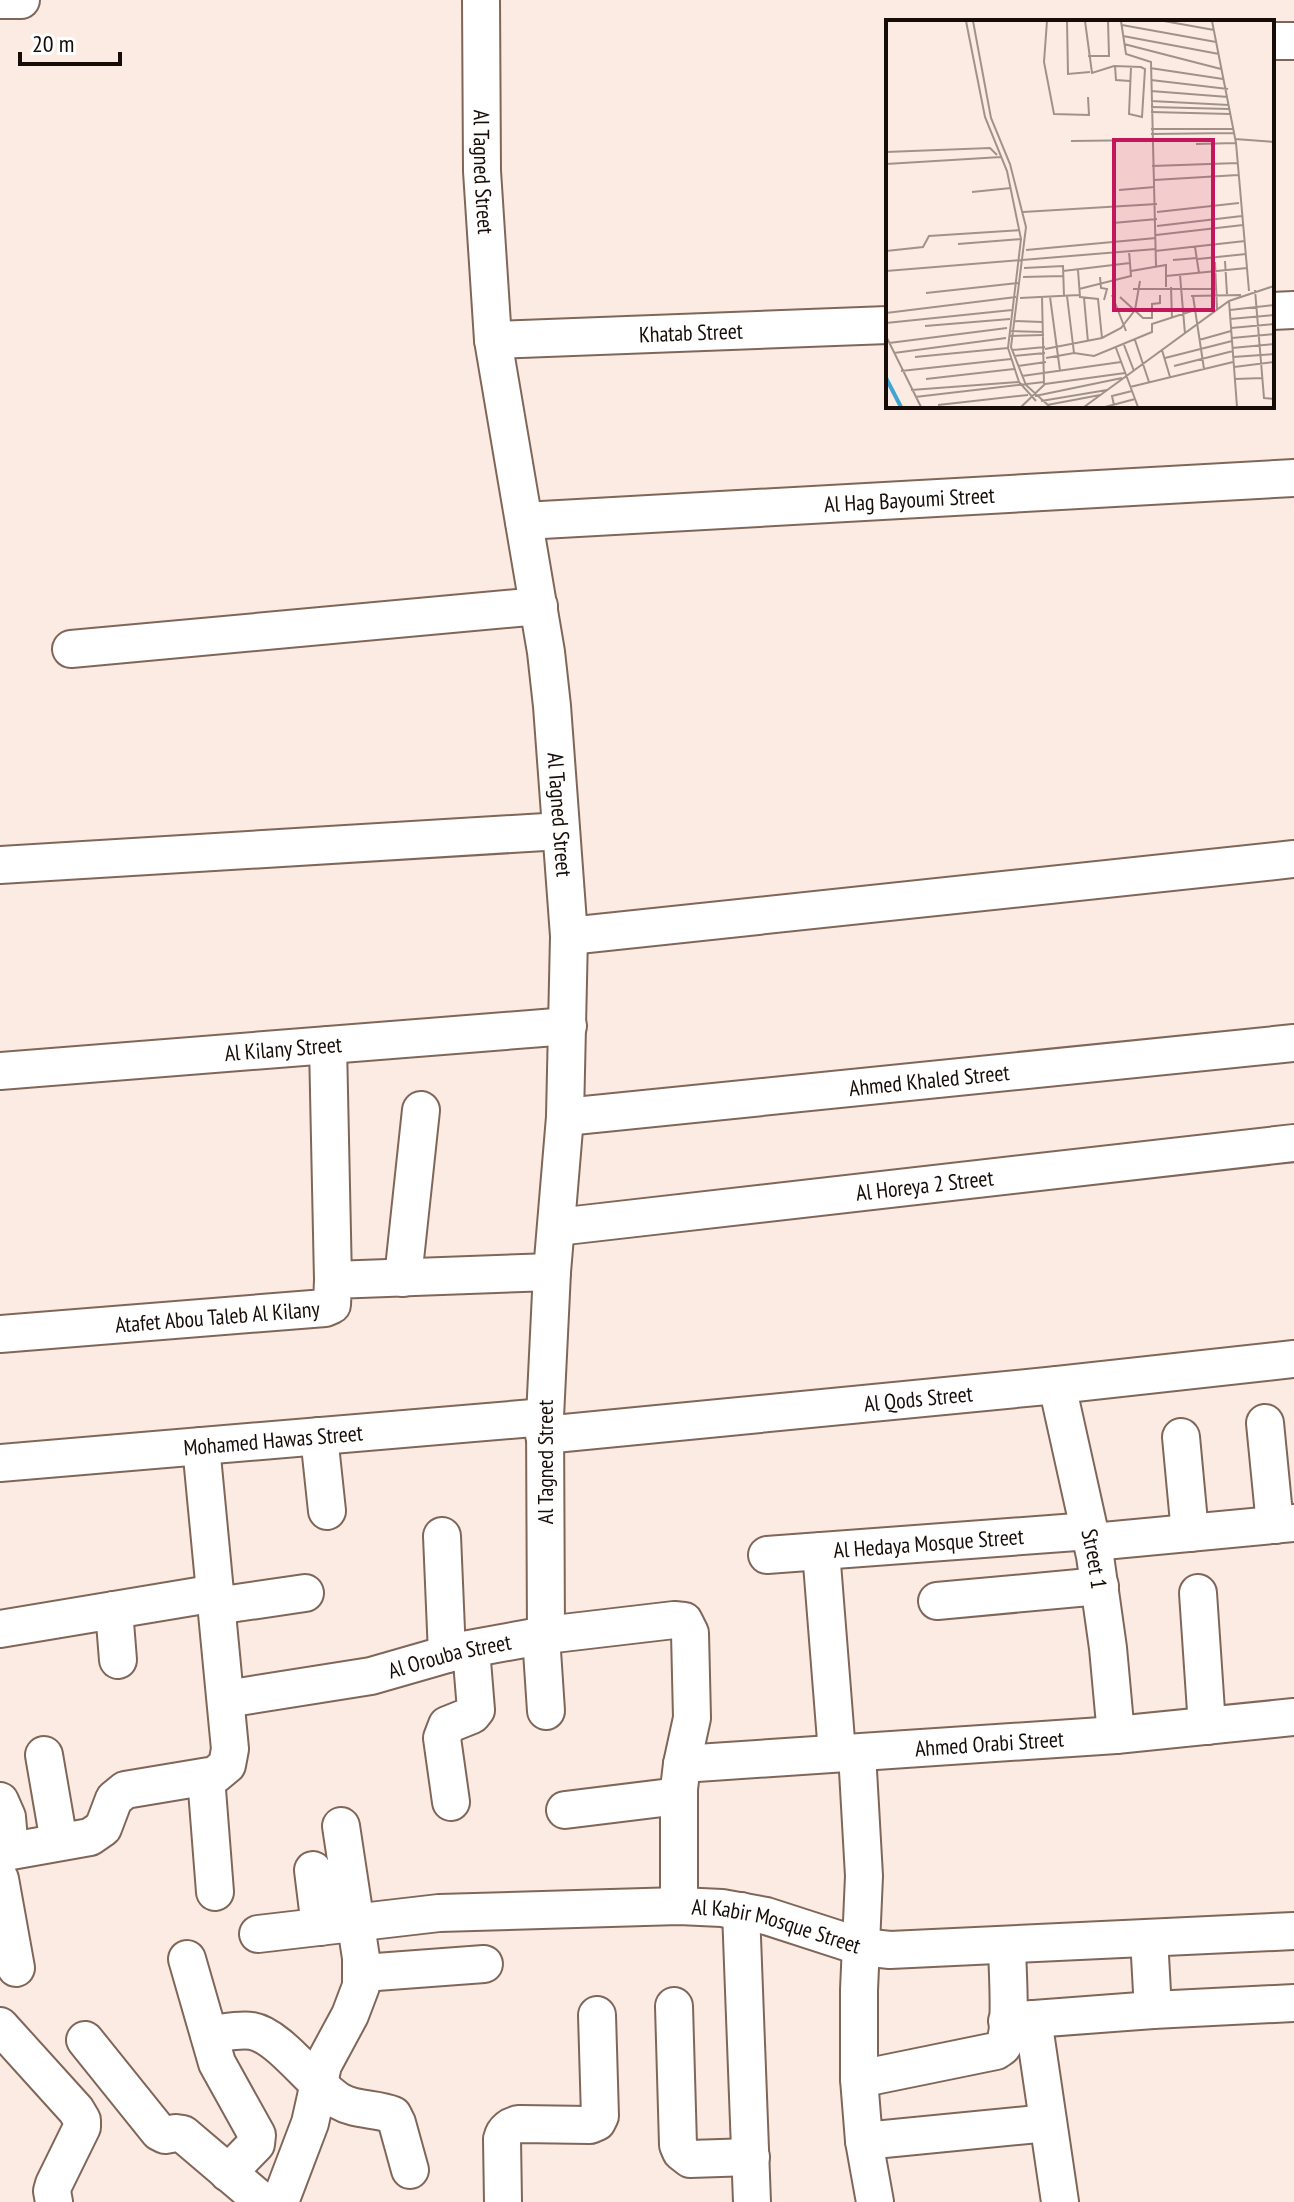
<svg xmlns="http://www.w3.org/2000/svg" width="1294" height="2202" font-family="'PT Sans Narrow',sans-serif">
	<rect width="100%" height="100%" fill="#fcebe2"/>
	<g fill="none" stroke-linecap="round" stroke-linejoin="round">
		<g stroke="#7f6659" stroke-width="40">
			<g id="street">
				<polyline points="0,0 21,0"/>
				<path id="s1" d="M481,0l1,171 11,169 53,312 6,54 17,230 -4,181 -13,155 -7,145 1,218"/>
				<polyline points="1272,41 1294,41"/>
				<polyline points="1272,311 1294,310"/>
				<path id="s2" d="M493,340l395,-15"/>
				<path id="s3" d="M524,521l770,-43"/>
				<polyline points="71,649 539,606"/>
				<polyline points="0,865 561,831"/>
				<polyline points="569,936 1294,859"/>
				<polyline points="328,1045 333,1280"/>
				<path id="s4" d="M0,1071l568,-45"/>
				<path id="s5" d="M565,1117l729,-74"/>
				<path id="s6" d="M557,1227l737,-84"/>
				<polyline points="403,1278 421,1110"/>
				<path id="s7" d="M0,1334l325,-26 7,-3 1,-25 219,-8"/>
				<path id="s8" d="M1057,1385l38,171 13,92 8,87"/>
				<polyline points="1265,1423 1275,1525"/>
				<path id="s9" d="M544,1435l513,-50 237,-26"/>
				<polyline points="319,1436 327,1511"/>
				<polyline points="1181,1437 1190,1533"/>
				<path id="s10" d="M0,1463l545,-46"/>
				<polyline points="442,1536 447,1654"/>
				<polyline points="1093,1542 1294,1523"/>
				<polyline points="821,1551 837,1753"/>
				<path id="s11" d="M767,1555l323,-24"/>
				<polyline points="1198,1593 1207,1726"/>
				<polyline points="937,1601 1100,1586"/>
				<polyline points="216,1606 305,1593"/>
				<polyline points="114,1610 118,1660"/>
				<polyline points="0,1629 216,1593"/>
				<polyline points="541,1636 546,1711"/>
				<path id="s12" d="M226,1699l145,-23 87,-25 88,-16 128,-15 10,1 6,12 2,85 -10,46 -3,25v117"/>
				<polyline points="857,1753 864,1876 859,1990 859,2079 864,2141 875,2202"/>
				<polyline points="44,1755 59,1842"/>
				<path id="s13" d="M682,1764l434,-29 178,-18"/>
				<polyline points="206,1777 215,1892"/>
				<polyline points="0,1801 7,1817 10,1851"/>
				<polyline points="451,1802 442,1738 447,1725 472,1715 476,1710 471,1649"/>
				<polyline points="565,1810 679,1796"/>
				<polyline points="0,1853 90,1837 103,1828 114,1799 125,1790 215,1775 227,1765 230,1749 201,1446"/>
				<polyline points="313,1870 320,1927"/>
				<polyline points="0,1879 16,1968"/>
				<polyline points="741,1911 752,2202"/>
				<path id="s14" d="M258,1934l181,-21 240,-7 43,2 44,8 96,31 28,3 404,-19"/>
				<polyline points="1149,1938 1153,2010"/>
				<polyline points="187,1959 217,2063 257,2135 256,2144 228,2173"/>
				<polyline points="363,1973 484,1964"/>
				<polyline points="674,2006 678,2145 681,2152 690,2159 751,2157"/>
				<polyline points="1033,2019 1060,2202"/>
				<polyline points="1007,2021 1153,2010 1294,2003"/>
				<polyline points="0,2026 76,2110 82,2120 82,2127 54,2184 52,2191 54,2202"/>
				<path d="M209,2034c13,-1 30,-5 43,-3 28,5 61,54 87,70 17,10 36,7 54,14l4,8 13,47"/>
				<polyline points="85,2040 159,2132 165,2135 176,2133 183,2134 263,2202"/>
				<path d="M859,2079l137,-28c6,-4 6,-3 9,-9 7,-18 2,-76 2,-97"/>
				<polyline points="864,2141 1048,2123"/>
				<polyline points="280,2202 310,2123 323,2065 350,2015 361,1986 361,1958 341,1826"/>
				<path d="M503,2202l-1,-63c2,-9 9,-14 18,-15l70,1 7,-3 3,-6 -3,-101"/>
			</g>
		</g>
		<use href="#street" stroke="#fff" stroke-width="36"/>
	</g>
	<g text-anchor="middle" stroke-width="6" stroke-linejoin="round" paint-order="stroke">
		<g font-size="22" fill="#170d08" stroke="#fff">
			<text dy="8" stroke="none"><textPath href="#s1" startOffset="172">Al Tagned Street</textPath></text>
			<text dy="8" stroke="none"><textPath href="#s2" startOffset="198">Khatab Street</textPath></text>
			<text dy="8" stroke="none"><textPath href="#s3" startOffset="386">Al Hag Bayoumi Street</textPath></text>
			<text dy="8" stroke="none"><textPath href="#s1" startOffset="820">Al Tagned Street</textPath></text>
			<text dy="8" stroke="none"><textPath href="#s4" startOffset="284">Al Kilany Street</textPath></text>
			<text dy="8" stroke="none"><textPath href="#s5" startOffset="366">Ahmed Khaled Street</textPath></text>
			<text dy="8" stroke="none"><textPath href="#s6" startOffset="370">Al Horeya 2 Street</textPath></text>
			<text dy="8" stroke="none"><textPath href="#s7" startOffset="218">Atafet Abou Taleb Al Kilany</textPath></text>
			<text dy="8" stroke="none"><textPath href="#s9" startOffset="376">Al Qods Street</textPath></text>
			<text dy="8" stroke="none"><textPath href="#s10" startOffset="274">Mohamed Hawas Street</textPath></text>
			<text transform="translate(545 1462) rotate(-90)" y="8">Al Tagned Street</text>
			<text dy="8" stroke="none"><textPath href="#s11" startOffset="162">Al Hedaya Mosque Street</textPath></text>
			<text dy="8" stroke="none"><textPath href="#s8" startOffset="178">Street 1</textPath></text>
			<text dy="8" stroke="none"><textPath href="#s12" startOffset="228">Al Orouba Street</textPath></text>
			<text dy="8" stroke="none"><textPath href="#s13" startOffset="308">Ahmed Orabi Street</textPath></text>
			<text dy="8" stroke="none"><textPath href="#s14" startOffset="522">Al Kabir Mosque Street</textPath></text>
		</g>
	</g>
	<g transform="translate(886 20)">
		<rect width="388" height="388" fill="#fcebe2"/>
		<path fill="none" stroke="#40a5d2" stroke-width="4" d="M0,358l15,29"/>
		<path fill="none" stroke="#a0928b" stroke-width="2" d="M80,1l19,96 22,54 14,68 -13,109 11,34 17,19M87,1l18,97 19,46 16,63 -15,120 15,38 24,22M161,1l-3,41 10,52 35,1 -1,-18M181,1l1,53 22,-2M199,1l7,52 22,-7 27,1 4,2 -3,48 -13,-3 2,-47M235,1l5,33 25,8 5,204M278,1l50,9M326,1l24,122 13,148M236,5l94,17M237,16l96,18M238,24l97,25M202,36h21l-1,-35M229,46l1,14 14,1M264,48l73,11M265,60l77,9M265,71l77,6M265,81l78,4M265,87l78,2M265,92l79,2M265,109h82M265,114l83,-1M349,119l39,3M185,121l80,-1M310,124l40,-1M0,132l104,-4 7,7M0,144l115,-7M266,146l86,-3M268,160l84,-5M233,170l36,-3M86,172l39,-4M137,192l134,-8M271,192l82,-9M227,203l44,-4M271,206l85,-10M270,215l87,-10M72,224l63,-5M309,227l4,26M140,230l130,-12M0,231l37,-4 6,-11 91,-6M269,231l90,-10M312,239l48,-5M287,240l24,-2M339,241l2,33M329,242l2,47M138,248l39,-2 1,30M192,250l2,27 18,2 4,39M0,251l270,-22M177,251l67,-8M245,251l35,-6v22M294,255l5,59M280,256l81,-8M137,257l40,-1M214,257l1,11 6,1 -3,11M285,267l1,32M193,269l52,-13 -2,-25M247,269h83M369,270l9,108 10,1M40,273l92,-10M226,275l14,36M181,276l7,57M305,276l50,-1M307,276l11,73M156,277l2,87M164,277l10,74M234,277l23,21h9v-14l8,-1v-8M134,278l59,-3M198,278l4,44M343,281l8,106M344,290l44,-5M0,293l130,-16M344,299l44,-4M128,301l28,1M0,303l126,-13M39,306l85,-7M345,308l43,-4M125,311l32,1M0,316l35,71M124,316l34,-1M346,318l42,-4M249,320l14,42M313,320l32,-9M3,323l118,-15M238,325l10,26M230,328l22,59M346,328l42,-4M159,329l57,-11 19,-10 14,-18 5,-29M126,330l33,-3M276,330l8,27M8,333l112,-15M128,336l31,-3M29,337l93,-9M347,337l41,-3M160,338l28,-5 20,3 58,-24v-8l43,-14M279,338l67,-17M132,346l28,-4M288,346l59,-15M348,347l40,-5M15,351l110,-12M136,356l99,-14M40,359l88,-10M349,359l28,-1M244,367l103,-25M25,370l108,-8M149,376l87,-18M29,377l129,-15M155,381l66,-11M52,385l90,-10M161,385l53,-10M228,385l-2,-9 20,-5M135,387l24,-23 80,-11M198,387l145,-106 45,-15M219,387l30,-8"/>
		<path fill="#c2185b" fill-opacity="0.15" stroke="#c2185b" stroke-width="4" d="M228,120h99v170h-99z"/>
		<rect width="388" height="388" fill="none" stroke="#170d08" stroke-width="4"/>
	</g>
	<path d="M20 52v12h100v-12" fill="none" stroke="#170d08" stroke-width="4"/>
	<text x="32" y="52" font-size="24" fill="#170d08" stroke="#ffffff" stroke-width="6" paint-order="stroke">20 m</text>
</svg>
